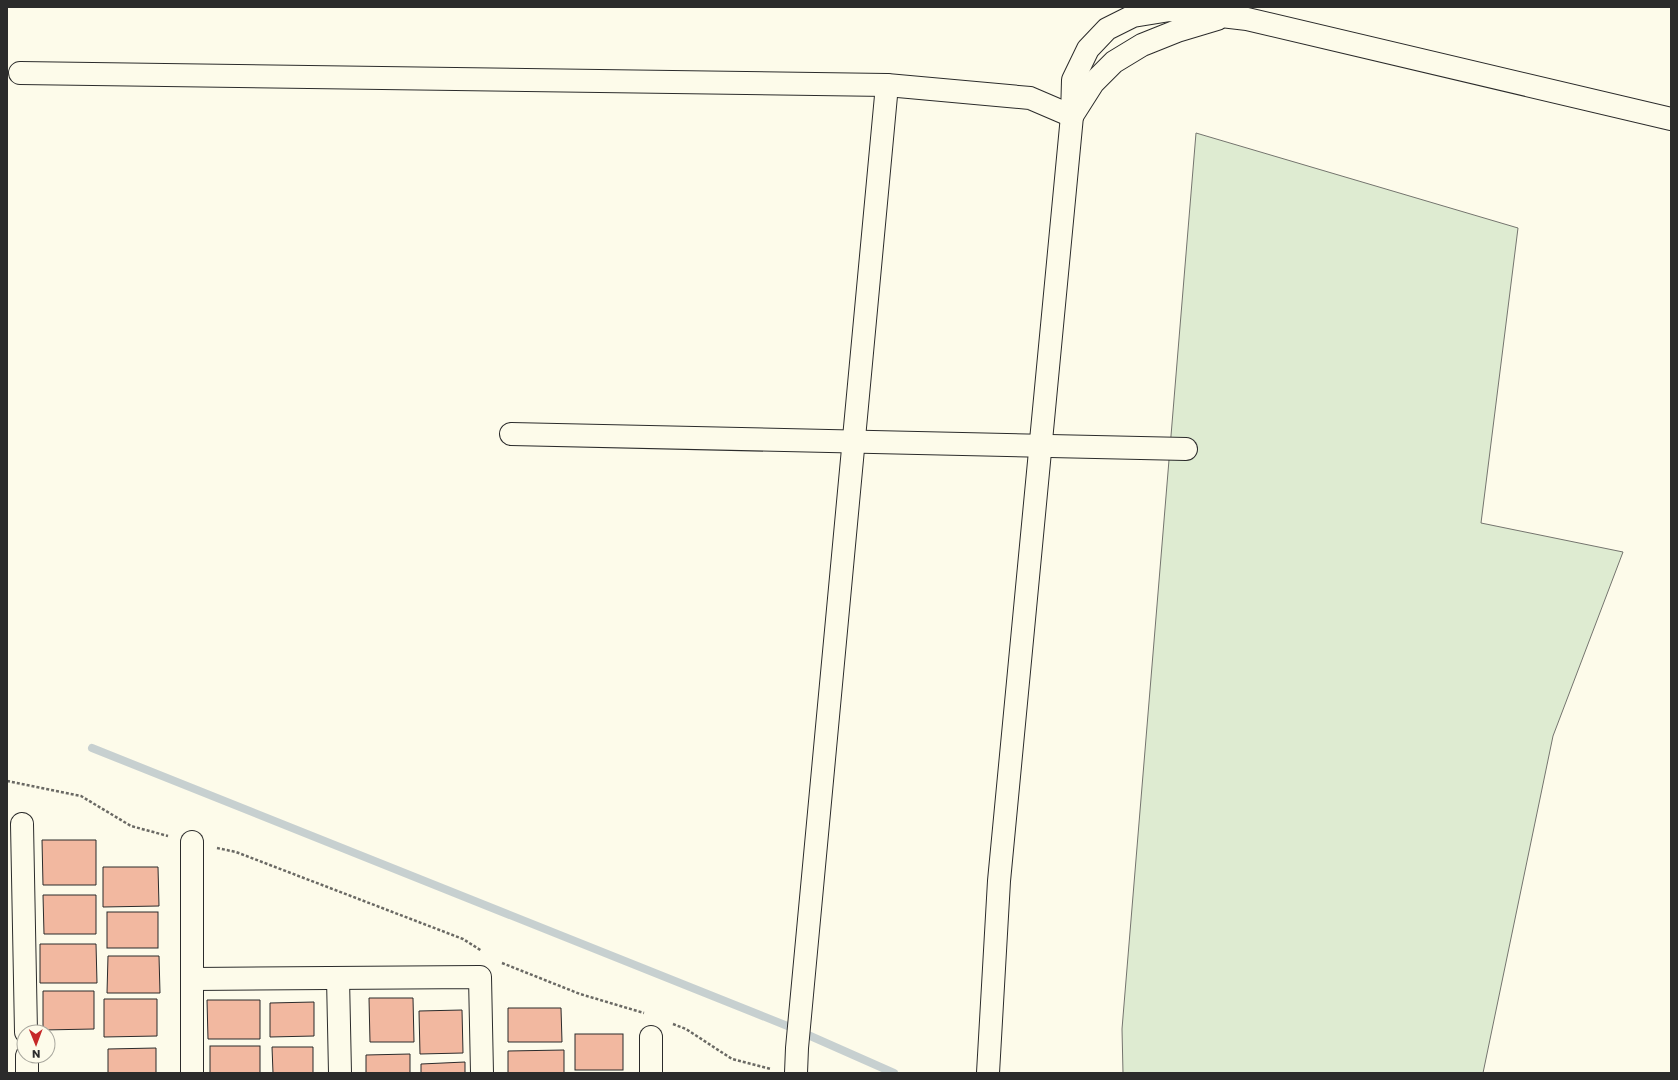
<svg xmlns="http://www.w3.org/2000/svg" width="1678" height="1080" font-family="Poppins,sans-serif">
	<rect width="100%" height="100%" fill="#fdfbea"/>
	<polygon fill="#deebd1" stroke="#74746e" points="1196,133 1518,228 1481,523 1623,552 1553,736 1483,1073 1123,1073 1122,1029"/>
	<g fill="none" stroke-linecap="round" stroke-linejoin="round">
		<polyline stroke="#c7d0d0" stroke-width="8" points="92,748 790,1027 894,1073"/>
	</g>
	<g fill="#f2b8a0" stroke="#2b2b2b">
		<polygon points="42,840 96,840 96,885 43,885"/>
		<polygon points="103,867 158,867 159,906 103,907"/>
		<polygon points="43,895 96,895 96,934 44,934"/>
		<rect x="107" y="912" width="51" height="36"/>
		<polygon points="40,944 96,944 97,983 40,983"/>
		<polygon points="108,956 159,956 160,993 107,993"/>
		<polygon points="43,991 94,991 94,1029 43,1030"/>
		<polygon points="369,998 413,998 414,1042 370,1042"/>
		<polygon points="104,999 157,999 157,1036 104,1037"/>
		<polygon points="207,1000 260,1000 260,1039 208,1039"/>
		<polygon points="314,1002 314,1036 270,1037 270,1003"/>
		<polygon points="508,1008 561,1008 562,1042 508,1042"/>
		<polygon points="462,1010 463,1053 420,1054 419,1011"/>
		<rect x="575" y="1034" width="48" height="36"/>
		<rect x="210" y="1046" width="50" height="27"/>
		<polygon points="272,1047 313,1047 313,1073 273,1073"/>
		<polygon points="156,1048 156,1073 108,1073 108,1049"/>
		<polygon points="564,1050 564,1073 508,1073 508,1051"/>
		<polygon points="410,1054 410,1073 366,1073 366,1055"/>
		<polygon points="465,1062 465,1073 421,1073 421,1064"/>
	</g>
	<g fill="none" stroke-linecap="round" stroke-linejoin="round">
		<g stroke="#2b2b2b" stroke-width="24">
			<g id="street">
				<polyline points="20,73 887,85 1030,98 1072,116"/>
				<polyline points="1072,116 1093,83 1114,62 1142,45 1177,31 1217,19"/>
				<polyline points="511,434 1186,449"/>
				<polyline points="22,824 26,1032"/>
				<polyline points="192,842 192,1073"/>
				<polyline points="338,978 340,1073"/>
				<polyline points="193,979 480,977 482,1073"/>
				<polyline points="27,1056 27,1073"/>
				<polyline points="651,1073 651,1037"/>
				<polyline points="796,1073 797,1048 887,85"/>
				<polyline points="988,1073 999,881 1072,116 1073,80 1088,49 1107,29 1133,16 1170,10 1247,19 1671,119"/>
			</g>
		</g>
		<g stroke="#6a6964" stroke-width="2.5" stroke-dasharray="3 2" stroke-linecap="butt">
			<polyline points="7,781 81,796 131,826 168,836"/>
			<polyline points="217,848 236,852 463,939 482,951"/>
			<polyline points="502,963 580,994 644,1013"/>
			<polyline points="673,1024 686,1029 732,1059 771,1069"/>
		</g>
		<use href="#street" stroke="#fdfbea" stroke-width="22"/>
	</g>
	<rect width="1678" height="1080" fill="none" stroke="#2b2b2b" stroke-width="16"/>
	<g transform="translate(36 1044) rotate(179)"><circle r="19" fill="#fdfbea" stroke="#a9a89e"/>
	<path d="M0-3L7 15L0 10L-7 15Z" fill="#c62828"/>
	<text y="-6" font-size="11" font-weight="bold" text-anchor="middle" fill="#2b2b2b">N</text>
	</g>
</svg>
